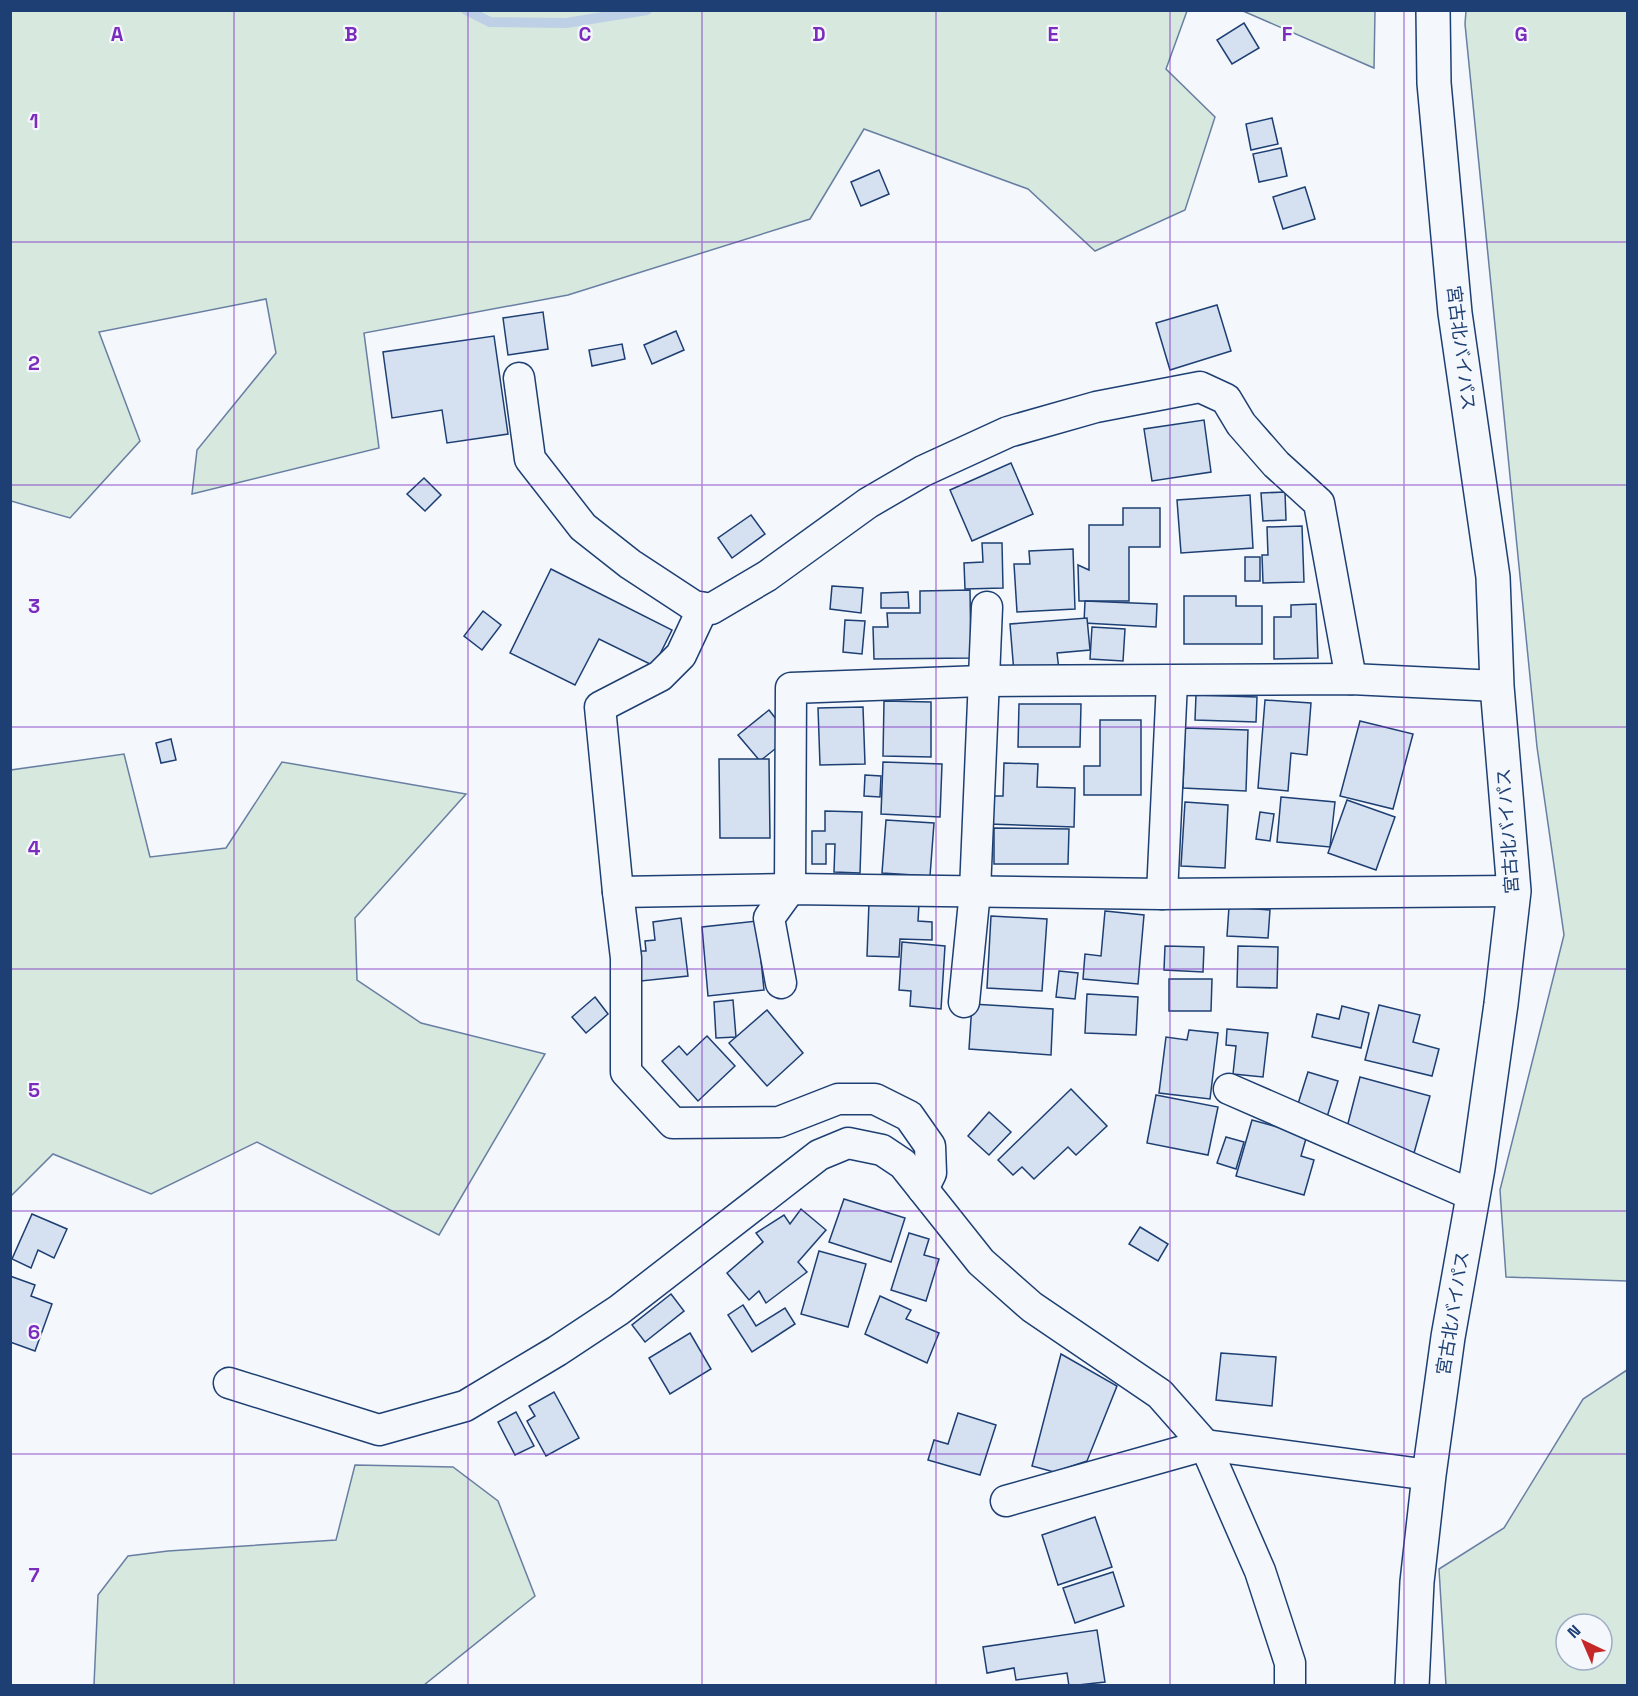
<svg xmlns="http://www.w3.org/2000/svg" width="1638" height="1696" font-family="'Space Grotesk','Noto Sans JP',sans-serif">
	<rect width="100%" height="100%" fill="#f4f7fb"/>
	<g fill="#d7e8df" stroke="#687fa3" stroke-width="1.5" fill-rule="evenodd">
		<polygon points="10,11 1187,11 1166,69 1215,117 1185,210 1095,251 1028,189 864,129 810,219 568,295 364,333 379,448 192,494 197,450 276,353 266,299 99,332 140,441 70,518 11,501"/>
		<polygon points="1243,11 1375,11 1374,68"/>
		<polygon points="1466,11 1627,11 1627,1281 1506,1277 1500,1190 1564,935 1537,747 1465,24"/>
		<polygon points="124,754 150,857 226,848 282,762 466,794 355,918 357,980 421,1023 545,1054 439,1235 257,1142 151,1194 53,1154 11,1196 11,770"/>
		<path d="M1627,1370v315h-181l-7,-116 65,-41 79,-129zM1566,1624h36v36h-36z"/>
		<polygon points="355,1465 453,1467 498,1501 535,1596 424,1685 94,1685 98,1595 128,1556 168,1551 336,1540"/>
	</g>
	<g fill="none" stroke-linecap="round" stroke-linejoin="round">
		<polyline stroke="#bed0e5" stroke-width="10" points="466,10 490,22 566,23 647,10"/>
	</g>
	<g fill="#d5e0f0" stroke="#1d3f73" stroke-width="1.5">
		<polygon points="1244,23 1259,48 1232,64 1217,40"/>
		<polygon points="1272,118 1278,144 1251,150 1246,124"/>
		<polygon points="1281,148 1287,176 1259,182 1253,154"/>
		<polygon points="879,170 889,194 861,206 851,182"/>
		<polygon points="1305,187 1315,219 1283,229 1273,197"/>
		<polygon points="1217,305 1231,351 1170,370 1156,323"/>
		<polygon points="543,312 548,349 508,355 503,318"/>
		<polygon points="676,331 684,350 652,364 644,345"/>
		<polygon points="494,336 508,434 447,443 442,410 392,418 383,352"/>
		<polygon points="622,344 625,359 592,366 589,350"/>
		<polygon points="1204,420 1211,472 1152,481 1144,429"/>
		<polygon points="1011,463 1033,514 972,541 950,490"/>
		<polygon points="424,478 441,495 425,511 407,494"/>
		<polygon points="1285,492 1286,520 1263,521 1261,493"/>
		<polygon points="1250,495 1253,548 1181,553 1177,500"/>
		<polygon points="1123,508 1160,508 1160,547 1129,547 1129,601 1079,601 1078,565 1089,570 1089,525 1123,525"/>
		<polygon points="751,515 765,534 732,558 718,538"/>
		<polygon points="1302,526 1304,582 1263,583 1262,555 1268,555 1267,527"/>
		<polygon points="982,543 1002,543 1003,588 965,589 964,563 983,562"/>
		<polygon points="1073,549 1075,609 1017,612 1014,564 1030,564 1029,551"/>
		<rect x="1245" y="557" width="15" height="24"/>
		<polygon points="551,569 672,630 654,666 599,639 575,685 510,653"/>
		<polygon points="832,586 863,588 861,613 830,609"/>
		<polygon points="970,590 971,658 874,659 873,627 888,627 887,613 920,613 920,591"/>
		<polygon points="908,592 909,608 881,608 881,593"/>
		<polygon points="1184,596 1236,596 1236,606 1262,606 1262,644 1184,644"/>
		<polygon points="1085,601 1157,604 1156,627 1084,623"/>
		<polygon points="1316,604 1318,658 1274,659 1274,617 1291,617 1291,605"/>
		<polygon points="483,611 501,625 482,650 464,636"/>
		<polygon points="1087,618 1090,650 1057,653 1059,670 1014,673 1010,624"/>
		<polygon points="845,620 865,621 862,654 843,652"/>
		<polygon points="1092,627 1125,629 1123,661 1090,659"/>
		<polygon points="1196,695 1257,697 1256,722 1195,720"/>
		<polygon points="1265,700 1311,703 1307,755 1291,753 1288,791 1258,788"/>
		<polygon points="884,701 931,702 931,757 883,756"/>
		<polygon points="1019,704 1081,704 1080,747 1018,747"/>
		<polygon points="863,707 865,764 820,765 818,708"/>
		<polygon points="769,710 790,737 760,761 738,735"/>
		<polygon points="1100,720 1141,720 1141,795 1084,795 1084,766 1100,766"/>
		<polygon points="1360,721 1413,734 1393,809 1340,796"/>
		<polygon points="1185,728 1248,730 1246,791 1183,788"/>
		<polygon points="171,739 176,760 161,763 156,743"/>
		<polygon points="719,759 769,759 770,838 720,838"/>
		<polygon points="883,762 942,764 940,817 881,814"/>
		<polygon points="1004,763 1038,764 1037,787 1075,788 1074,827 989,824 989,796 1003,796"/>
		<polygon points="865,775 881,776 880,797 864,796"/>
		<polygon points="1281,797 1335,802 1330,847 1277,842"/>
		<polygon points="1347,800 1395,817 1376,870 1328,853"/>
		<polygon points="1185,802 1228,805 1225,868 1181,866"/>
		<polygon points="825,811 862,812 860,873 834,872 835,844 826,844 826,864 812,864 812,831 825,831"/>
		<polygon points="1260,812 1274,814 1270,841 1256,839"/>
		<polygon points="886,820 934,823 930,876 882,873"/>
		<polygon points="994,828 1069,829 1068,864 994,864"/>
		<polygon points="869,902 919,904 918,921 932,922 932,940 900,939 899,957 867,956"/>
		<polygon points="1229,907 1270,910 1268,938 1227,936"/>
		<polygon points="1105,911 1144,915 1138,984 1083,979 1085,954 1101,956"/>
		<polygon points="991,916 1047,919 1042,991 987,988"/>
		<polygon points="681,918 688,976 641,981 637,951 646,951 645,941 655,940 653,922"/>
		<polygon points="757,921 764,990 708,996 702,927"/>
		<polygon points="902,942 945,946 941,1009 910,1006 911,991 899,990"/>
		<polygon points="1165,946 1204,947 1203,972 1164,970"/>
		<polygon points="1238,946 1278,947 1277,988 1237,987"/>
		<polygon points="1059,971 1078,973 1075,999 1056,997"/>
		<polygon points="1169,979 1212,979 1211,1011 1169,1011"/>
		<polygon points="1087,994 1138,997 1136,1035 1085,1033"/>
		<polygon points="595,997 608,1014 586,1033 572,1017"/>
		<polygon points="733,1000 736,1037 716,1038 714,1002"/>
		<polygon points="972,1004 1053,1009 1051,1055 969,1049"/>
		<polygon points="1379,1005 1420,1015 1413,1042 1439,1049 1432,1076 1365,1060"/>
		<polygon points="1342,1006 1369,1013 1361,1048 1312,1037 1317,1014 1339,1019"/>
		<polygon points="767,1010 803,1053 767,1086 729,1043"/>
		<polygon points="1227,1029 1268,1033 1263,1077 1233,1074 1236,1046 1226,1045"/>
		<polygon points="1189,1030 1218,1033 1210,1099 1159,1093 1166,1037 1187,1040"/>
		<polygon points="707,1036 735,1066 698,1101 662,1061 679,1046 687,1055"/>
		<polygon points="1308,1072 1338,1081 1327,1117 1297,1107"/>
		<polygon points="1360,1077 1430,1096 1414,1153 1345,1135"/>
		<polygon points="1071,1089 1107,1126 1076,1155 1068,1147 1034,1179 1022,1167 1013,1175 998,1160"/>
		<polygon points="1156,1095 1218,1107 1208,1155 1147,1143"/>
		<polygon points="989,1112 1011,1132 989,1155 968,1136"/>
		<polygon points="1252,1120 1307,1135 1301,1156 1314,1160 1304,1195 1236,1176"/>
		<polygon points="1226,1137 1244,1142 1236,1169 1217,1163"/>
		<polygon points="844,1199 905,1218 891,1262 829,1242"/>
		<polygon points="801,1209 826,1230 798,1262 807,1272 766,1303 759,1291 749,1300 727,1273 763,1242 756,1233 784,1215 790,1224"/>
		<polygon points="32,1214 67,1229 54,1258 38,1250 31,1268 12,1259"/>
		<polygon points="1140,1227 1168,1244 1158,1261 1129,1244"/>
		<polygon points="909,1233 929,1239 924,1255 939,1259 926,1301 891,1290"/>
		<polygon points="819,1251 866,1264 848,1327 801,1314"/>
		<polygon points="10,1276 35,1285 31,1296 52,1304 35,1351 10,1342"/>
		<polygon points="671,1294 684,1311 645,1342 632,1325"/>
		<polygon points="880,1296 911,1310 906,1319 939,1333 927,1363 865,1334"/>
		<polygon points="743,1305 756,1326 785,1308 795,1324 752,1352 728,1315"/>
		<polygon points="690,1333 711,1369 670,1394 649,1358"/>
		<polygon points="1221,1353 1276,1357 1272,1406 1216,1400"/>
		<polygon points="1061,1354 1117,1386 1087,1461 1054,1472 1032,1466"/>
		<polygon points="554,1392 579,1438 546,1456 527,1421 535,1416 529,1406"/>
		<polygon points="516,1412 534,1446 515,1455 498,1422"/>
		<polygon points="958,1413 996,1425 980,1475 928,1460 934,1440 948,1444"/>
		<polygon points="1095,1517 1112,1567 1058,1585 1042,1535"/>
		<polygon points="1113,1572 1124,1606 1075,1623 1063,1588"/>
		<polygon points="1097,1630 1105,1682 1069,1686 1067,1673 1016,1680 1014,1668 987,1673 983,1647"/>
	</g>
	<g fill="none" stroke-linecap="round" stroke-linejoin="round">
		<g stroke="#1d3f73" stroke-width="33">
			<g id="street">
				<polyline points="519,378 530,459 583,527 630,564 694,606 711,609 767,576 868,503 923,471 1008,432 1096,407 1200,387 1226,399 1241,424 1276,464 1319,503 1351,679"/>
				<polyline points="703,608 681,655 660,676 600,707 618,892 626,958 626,1072 673,1123 779,1122 838,1099 875,1099 909,1116 930,1146 931,1173 923,1189"/>
				<polyline points="618,892 790,889 1162,894 1514,891"/>
				<polyline points="1162,894 1172,682"/>
				<polyline points="781,983 769,918 790,889 791,688 982,681 1351,679 1497,686"/>
				<polyline points="964,1002 975,891 987,607"/>
				<polyline points="1229,1089 1472,1195"/>
				<polyline points="229,1383 379,1430 465,1406 557,1351 619,1310 819,1155 848,1143 882,1150 903,1164 981,1262 1032,1307 1160,1394 1205,1445 1260,1571 1290,1663 1290,1686"/>
				<polyline points="1006,1501 1205,1445 1429,1475"/>
			</g>
		</g>
		<g stroke="#1d3f73" stroke-width="36">
			<polyline id="highway" points="1412,1686 1417,1582 1429,1475 1448,1337 1478,1168 1501,1004 1514,891 1497,686 1493,577 1455,313 1434,83 1433,10"/>
		</g>
		<use href="#street" stroke="#f4f7fb" stroke-width="30"/>
		<use href="#highway" stroke="#f4f7fb" stroke-width="33"/>
	</g>
	<path fill="none" stroke="#7b2cbf" stroke-width="1.5" stroke-opacity="0.55" d="M234,10v1676M468,10v1676M702,10v1676M936,10v1676M1170,10v1676M1404,10v1676M10,242h1618M10,485h1618M10,727h1618M10,969h1618M10,1211h1618M10,1454h1618"/>
	<g text-anchor="middle" stroke-width="4.5" stroke-linejoin="round" paint-order="stroke">
		<g font-size="18" fill="#1d3f73" stroke="#f4f7fb">
			<text transform="translate(1461 348) rotate(83)" y="6">宮古北バイパス</text>
			<text transform="translate(1508 831) rotate(-94)" y="6">宮古北バイパス</text>
			<text transform="translate(1453 1313) rotate(-81)" y="6">宮古北バイパス</text>
		</g>
	</g>
	<g font-size="20" text-anchor="middle" font-weight="bold" fill="#7b2cbf" stroke="#f4f7fb" stroke-width="4.5" stroke-linejoin="round" paint-order="stroke">
		<text x="117" y="41">A</text>
		<text x="351" y="41">B</text>
		<text x="585" y="41">C</text>
		<text x="819" y="41">D</text>
		<text x="1053" y="41">E</text>
		<text x="1287" y="41">F</text>
		<text x="1521" y="41">G</text>
		<text x="34" y="128">1</text>
		<text x="34" y="370">2</text>
		<text x="34" y="613">3</text>
		<text x="34" y="855">4</text>
		<text x="34" y="1097">5</text>
		<text x="34" y="1339">6</text>
		<text x="34" y="1582">7</text>
	</g>
	<rect width="1638" height="1696" fill="none" stroke="#1d3f73" stroke-width="24"/>
	<g transform="translate(1584 1642) rotate(316)"><circle r="28" fill="#f4f7fb" stroke="#9eadc5" stroke-width="1.5"/>
	<path d="M0-4.5L10 22L0 15L-10 22Z" fill="#c62828"/>
	<text y="-9" font-size="16" font-weight="bold" text-anchor="middle" fill="#1d3f73">N</text>
	</g>
</svg>
